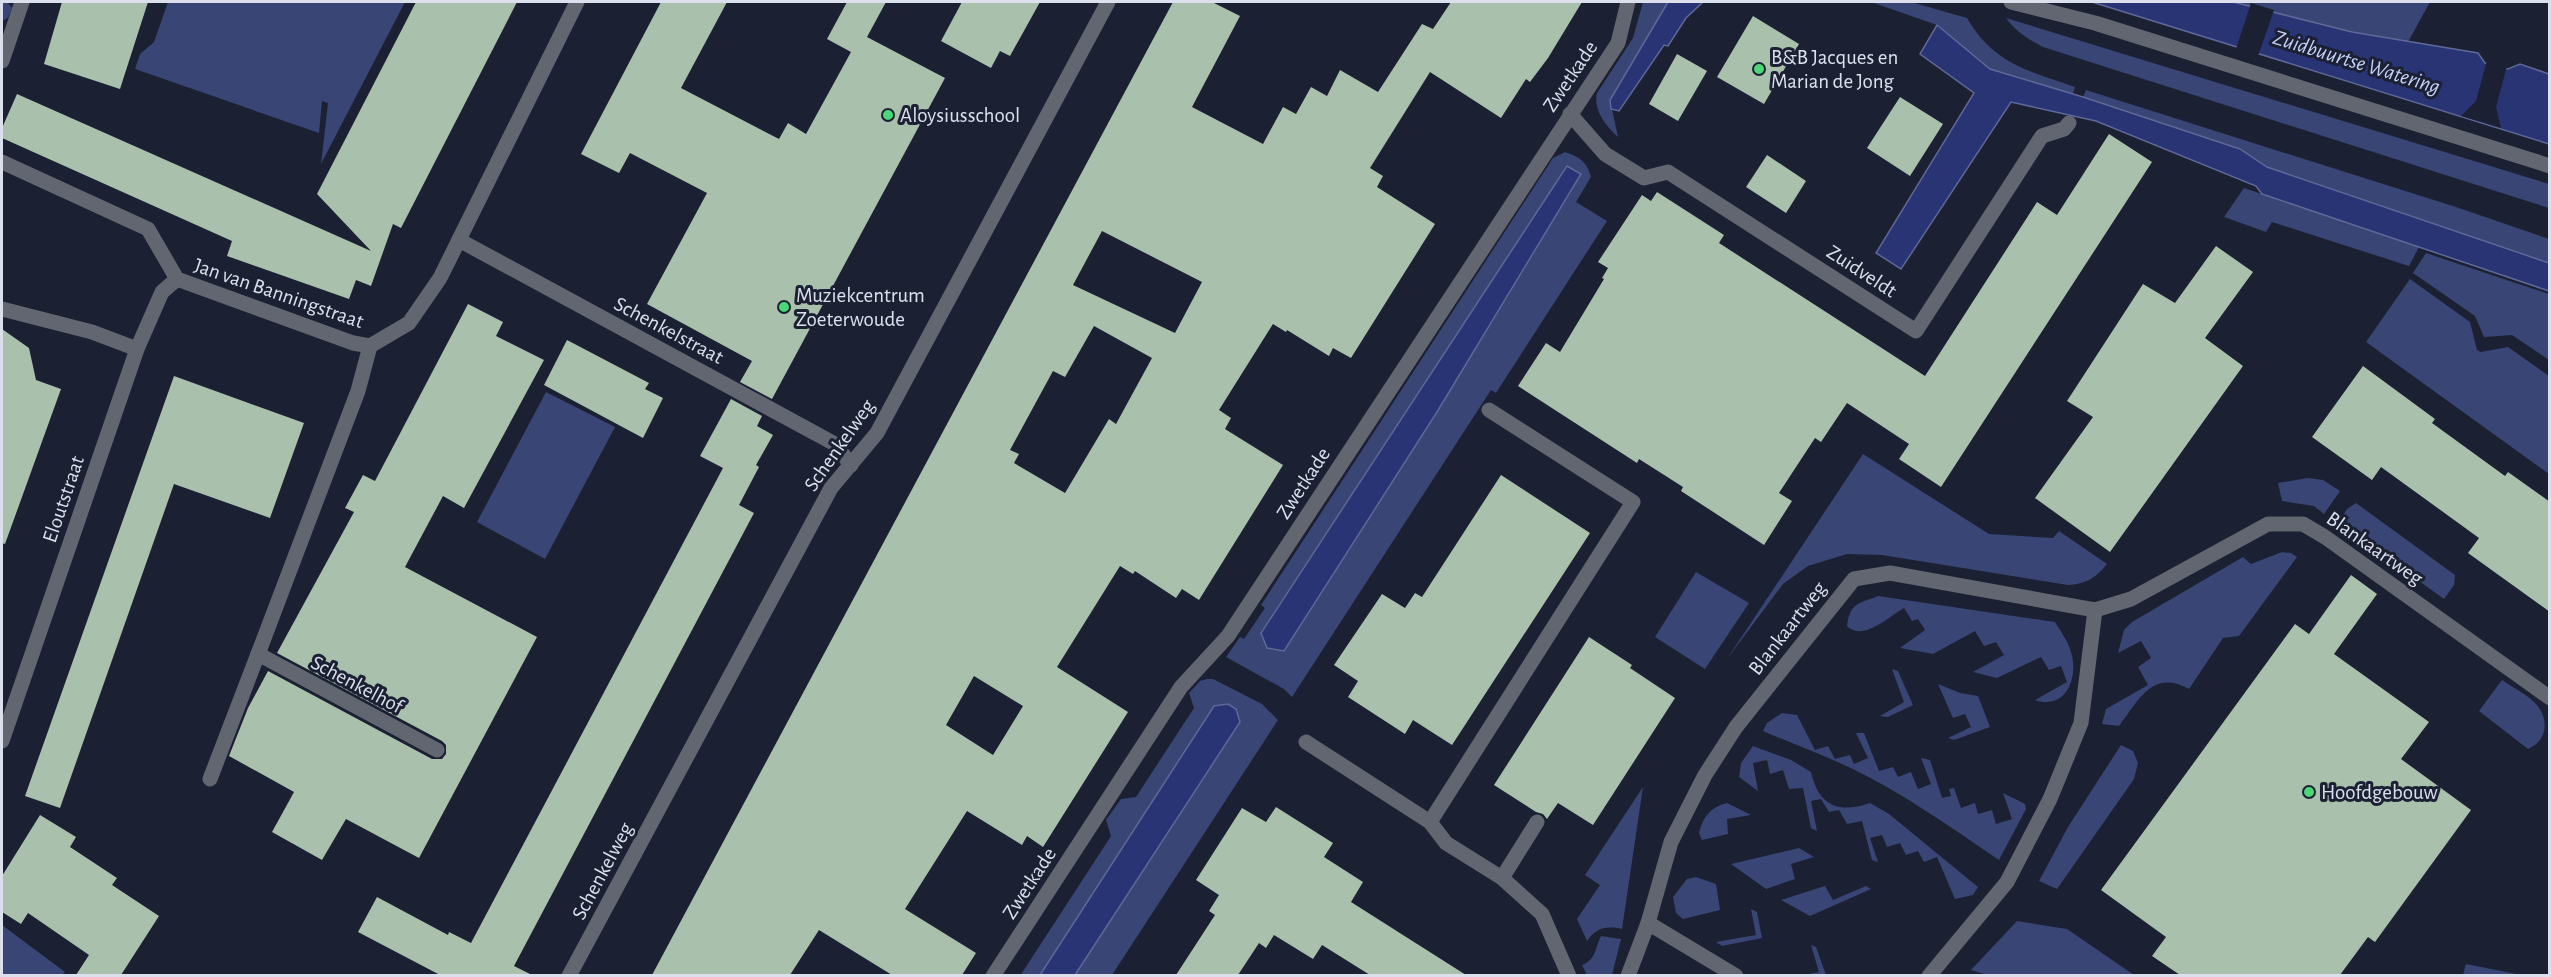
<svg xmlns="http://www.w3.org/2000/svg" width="2551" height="977" font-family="'Alegreya Sans',sans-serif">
	<rect width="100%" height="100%" fill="#1b2033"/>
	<g fill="#394574" fill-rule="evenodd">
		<polygon points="2,2 7,2 12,8 8,18 2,21"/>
		<polygon points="168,2 405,2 321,164 328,103 322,101 319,133 135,69 140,54 154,42"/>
		<path d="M1643,2h25l-58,98 8,37c-12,-11 -25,-27 -21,-44l36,-55z"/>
		<path d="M1871,2h40l56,16c27,46 60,52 108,69l-2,7 -83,-25 -53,-44z"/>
		<polygon points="2233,2 2430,2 2408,42 2352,32"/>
		<path d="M2006,18l543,166v24l-506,-161c-15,-8 -27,-15 -37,-29z"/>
		<polygon points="2086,90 2456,207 2549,239 2549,263 2267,167 2240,149 2083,97"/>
		<path d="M1565,152c15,5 22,10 26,25l-15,25 31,19 -111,172 -5,-3 -199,307 -8,-8 -58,-32 14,-20 4,2 21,-31 -4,-3 292,-447zM1567,166l-130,246 -153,239 -17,-3 -6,-16z"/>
		<polygon points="2244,188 2419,247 2409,266 2272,222 2266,232 2224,217"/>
		<polygon points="2426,253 2549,294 2549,360 2512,335 2484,337 2475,316 2413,273"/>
		<polygon points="2410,279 2470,322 2477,350 2481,352 2508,347 2549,376 2549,474 2366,342"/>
		<polygon points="546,392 615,427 545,559 477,522"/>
		<path d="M1863,454l126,80 64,4 6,-7 48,33c-11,14 -21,20 -39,21l-186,-30 -35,-1 -39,12 -25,18 -56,75z"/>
		<polygon points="2308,478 2323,480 2340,491 2324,514 2314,506 2282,501 2278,483"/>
		<polygon points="2356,503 2455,575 2454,585 2444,599 2338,523 2347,509"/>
		<path d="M2282,552l9,1 6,4 -58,79 -16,2 -34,51c-37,-20 -50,11 -70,37l-17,-2 4,-15 42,-24 -10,-18 13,-9 -10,-17 -23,12 6,-23 8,-8 111,-65 8,7z"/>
		<polygon points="1696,572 1749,603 1705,669 1655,637"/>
		<path d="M1878,596l177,26c6,10 13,19 16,30 8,25 -5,59 -36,48l32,-18 -6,-16 -12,4 -8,-13 -44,21 -24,-6 31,-17 -8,-13 -12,4 -9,-15 -42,23 -33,-6 25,-18 -7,-11 -6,2 -8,-13c-16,9 -41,34 -57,18 3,-23 11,-22 31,-30z"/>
		<polygon points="1892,669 1898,671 1913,705 1888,717 1880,716 1904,702"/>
		<polygon points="1207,679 1213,679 1262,704 1278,720 1112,975 1075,975 1240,722 1228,704 1214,707 1040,975 1020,976 1111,836 1106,820 1121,799 1136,797 1194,708 1189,693 1200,681"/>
		<path d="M2502,680c10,7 23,13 32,22 16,15 14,39 -6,47l-49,-38z"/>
		<polygon points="1938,684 1960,693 1978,696 1990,727 1954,740 1948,738 1971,727 1965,714 1953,718"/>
		<path d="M1782,713l15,2 18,35 13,-4 7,13 15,-4 4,9 14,-6 -12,-25h8l15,38 14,-4 5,10 13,-5 7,17 13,-5 -10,-26 9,2 12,38 9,-2 -2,-7 5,-1 7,20 14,-5 3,11 14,-4 4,14 16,-5 -9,-26 22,11 1,5 -27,51c-47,-32 -95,-66 -146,-91 -30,-14 -60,-25 -90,-38l4,-8z"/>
		<polygon points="2121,745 2133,751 2138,763 2134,779 2057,889 2039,881 2068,827"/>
		<path d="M1753,746l38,14 20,12c8,34 27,42 59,31l19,11 89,73 -5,8 -18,4 -18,-42 -13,5 -6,-11 -12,4 -6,-12 -13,4 -5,-12 -12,3 8,24 -6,-2 -10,-39 -15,3 -8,-14 -10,2 -8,-13 -10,2 6,30 -6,-3 -8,-40 -14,1 -6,-19 -13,4 -3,-14 -14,3 5,28 -19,-14 2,-14z"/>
		<path d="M1643,787l-21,142c-16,-3 -25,-2 -35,12l-10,-22 23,-34 -15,-10z"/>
		<path d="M1727,803l24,12 -24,4 1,15 -26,6 -3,-7c4,-17 12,-26 28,-30z"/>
		<polygon points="1799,848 1814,857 1791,864 1795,879 1766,889 1731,864"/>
		<polygon points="1696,877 1716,884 1720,910 1683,919 1676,913 1673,897 1687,879"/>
		<polygon points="1825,886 1833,900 1866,886 1871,889 1810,916 1781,900"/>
		<polygon points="1751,909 1757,912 1762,938 1722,946 1716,942 1756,935"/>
		<polygon points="2017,921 2067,929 2134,975 1990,976 1971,970"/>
		<polygon points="2,925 65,972 62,975 2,975"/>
		<path d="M1601,936l20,3 -9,36h-25l-5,-10c14,-5 13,-17 19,-29z"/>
		<polygon points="1811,945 1816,947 1826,975 1804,975 1819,972"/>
		<polygon points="2466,964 2521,975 2463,975"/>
	</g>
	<g fill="#293474" stroke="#5f6898" stroke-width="1.5">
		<polygon points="1668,2 1703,2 1686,18 1668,46 1664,45 1619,111 1611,109 1610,100"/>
		<polygon points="2092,2 2233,2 2352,32 2478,53 2485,63 2508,69 2520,64 2549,74 2549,144"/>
		<polygon points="1937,25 1990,69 2083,97 2240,149 2267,167 2549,263 2549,291 2262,194 2256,186 2096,121 2011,102 1901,269 1876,253 1974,93 1920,54"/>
		<polygon points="1567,166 1581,174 1437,412 1284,651 1267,648 1261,633"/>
		<polygon points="1228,704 1236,709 1240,722 1075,975 1040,975 1214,706"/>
	</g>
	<g fill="#1b2033">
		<polygon points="2251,3 2274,10 2258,56 2236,49"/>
		<polygon points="2487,60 2507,66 2496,107 2501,128 2461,116 2476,101"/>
	</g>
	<g fill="#a9c0ad" fill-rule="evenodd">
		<polygon points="62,2 148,2 120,89 44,64"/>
		<polygon points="416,2 517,2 401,228 393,224 371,286 356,280 349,299 227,256 232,241 2,138 2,128 17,94 371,251 317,194"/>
		<polygon points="661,2 727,2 681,88 779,139 788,123 806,134 851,52 827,39 847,2 886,2 867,37 945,78 772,399 740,382 752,361 647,304 707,193 630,153 619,173 581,154"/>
		<polygon points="962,2 1040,2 1010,56 1000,51 991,68 941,41"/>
		<path d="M1173,2h39l28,14 -48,91 71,37 20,-37 13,7 15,-27 16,9 13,-26 38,22 44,-68 11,5 18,-27h131l-34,56 -18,24 -4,-3 -25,39 -71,-46 -60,96 13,8 -6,11 58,37 -84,134 -18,-10 -4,8 -42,-26 -1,2 -13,-8 -54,86 12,8 -6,11 58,36 -84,135 -17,-11 -6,9 -41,-27 -2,3 -13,-8 -63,101 71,45 -85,135 -16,-11 -5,9 -55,-34 -62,98 71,44 -14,22h-70l-73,-45 -29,45h-138zM1102,231l100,51 -27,51 -102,-48zM1094,326l58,32 -36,66 -7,-5 -44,74 -51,-30 5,-9 -9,-4 43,-79 12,6zM974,676l49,30 -30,49 -47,-30z"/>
		<polygon points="1753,16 1799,44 1764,104 1717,77"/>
		<polygon points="1677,54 1707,71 1678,121 1649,104"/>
		<polygon points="1900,97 1943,124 1910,176 1867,148"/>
		<polygon points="2109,134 2152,162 1941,487 1899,459 1909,444 1847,403 1821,442 1815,438 1779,493 1792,501 1764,545 1681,491 1683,487 1639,459 1637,463 1518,386 1546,343 1560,352 1604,279 1602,278 1608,268 1598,262 1642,195 1651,201 1657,192 1724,235 1719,243 1925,376 2037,202 2057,215"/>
		<polygon points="1767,155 1806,181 1786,213 1746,187"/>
		<polygon points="2216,246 2253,272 2205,338 2243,366 2110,552 2035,498 2093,417 2067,401 2143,284 2175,303"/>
		<polygon points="468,304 503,322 496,336 544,360 464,508 443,496 405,567 537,637 419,858 346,819 322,860 272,832 294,792 229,756 248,708 268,671 432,759 442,759 446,754 446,745 442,741 277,653 354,512 345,508 363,475 375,481"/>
		<polygon points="2,329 29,348 36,380 61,389 5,544 2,543"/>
		<polygon points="567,340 649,383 645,389 663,398 643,438 544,385"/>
		<polygon points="2363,366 2435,419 2432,423 2505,476 2508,472 2550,502 2550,612 2468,553 2479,538 2381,467 2372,480 2312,437"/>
		<polygon points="174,376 304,423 270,518 174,484 60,808 25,796"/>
		<polygon points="731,399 762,416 757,426 773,435 756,465 759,467 739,505 754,513 514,966 532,975 440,975 358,932 377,897 448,935 449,932 471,943 723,468 700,456"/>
		<polygon points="1501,475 1590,533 1452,745 1413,720 1405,734 1348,697 1358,681 1334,665 1382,594 1405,608 1415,593 1422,597"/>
		<polygon points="2351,575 2377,594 2334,654 2429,722 2401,759 2471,810 2375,942 2368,937 2340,975 2180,975 2152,956 2166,937 2101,890 2295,624 2309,634"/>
		<polygon points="1589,637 1632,665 1630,668 1675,698 1593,825 1558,803 1547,819 1543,814 1536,812 1494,785"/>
		<polygon points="1276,807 1333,843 1324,857 1363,882 1351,902 1466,975 1370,975 1322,945 1313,959 1274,935 1266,948 1259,943 1238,975 1176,975 1215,915 1209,911 1219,895 1196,880 1242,808 1266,822"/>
		<polygon points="40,815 76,837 70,847 117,878 112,885 159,916 121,975 76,975 89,955 28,913 21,924 2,912 2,876"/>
	</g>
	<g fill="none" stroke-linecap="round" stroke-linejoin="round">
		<g stroke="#626670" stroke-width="15">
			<polyline points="2011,2 2095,23 2550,166"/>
			<polyline points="2,61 22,2"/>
			<polyline points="1570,114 1605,154 1644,178 1668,172 1916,331 2042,136 2064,129 2069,123"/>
			<polyline points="2,162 148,229 177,279 353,343 370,346 409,323 440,278 577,2"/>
			<polyline points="459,240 835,444 851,465"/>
			<polyline points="2,309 92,332 137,349"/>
			<polyline points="370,346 358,391 258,654 437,750"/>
			<polyline points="1489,410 1633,502 1430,822 1446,843 1502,878 1542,914 1569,976"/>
			<polyline points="2,741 137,349 162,292 177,279"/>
			<polyline points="1306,742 1430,822"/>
			<polyline points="210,779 258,654"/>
			<polyline points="1502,878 1537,822"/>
			<polyline points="1648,923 1736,976"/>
			<polyline points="569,976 831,488 877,433 1108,2"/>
			<polyline points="993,976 1181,687 1228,636 1618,43 1628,2"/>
			<polyline points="1628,976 1648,923 1671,842 1705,775 1736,727 1854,579 1890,573 2095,610 2131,599 2268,524 2303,524 2325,537 2550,698"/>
			<polyline points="1929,976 2007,882 2050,799 2081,723 2095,610"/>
		</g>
	</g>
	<g fill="#4ad777" stroke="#1b2033" stroke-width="2">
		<circle cx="1759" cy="69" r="6"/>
		<circle cx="888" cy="115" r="6"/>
		<circle cx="784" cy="307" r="6"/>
		<circle cx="2309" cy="792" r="6"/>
	</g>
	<g text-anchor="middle" stroke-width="6" stroke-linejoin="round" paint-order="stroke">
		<g font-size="21" fill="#dce0ed" stroke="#1b2033" text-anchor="start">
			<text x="1771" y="64">B&amp;B Jacques en<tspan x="1771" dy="24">Marian de Jong</tspan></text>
			<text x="900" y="122">Aloysiusschool</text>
			<text x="796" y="302">Muziekcentrum<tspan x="796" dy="24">Zoeterwoude</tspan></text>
			<text x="2321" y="799">Hoofdgebouw</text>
		</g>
		<g font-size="21" fill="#dce0ed" stroke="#1b2033">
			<text transform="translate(1570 76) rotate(-56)" y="7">Zwetkade</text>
			<text transform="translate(1862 271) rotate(33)" y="7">Zuidveldt</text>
			<text transform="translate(279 293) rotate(19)" y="7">Jan van Banningstraat</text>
			<text transform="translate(669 330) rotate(28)" y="7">Schenkelstraat</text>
			<text transform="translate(839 445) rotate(-55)" y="7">Schenkelweg</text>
			<text transform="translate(1303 483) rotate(-57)" y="7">Zwetkade</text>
			<text transform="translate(63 499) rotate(-71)" y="7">Eloutstraat</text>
			<text transform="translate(2375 548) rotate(35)" y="7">Blankaartweg</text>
			<text transform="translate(1787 628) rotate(-52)" y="7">Blankaartweg</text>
			<text transform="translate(357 684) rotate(28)" y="7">Schenkelhof</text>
			<text transform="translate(602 871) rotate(-62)" y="7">Schenkelweg</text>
			<text transform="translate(1029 883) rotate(-57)" y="7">Zwetkade</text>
		</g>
		<g font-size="22" font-style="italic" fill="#c5d1f8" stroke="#1b2033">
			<text transform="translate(2357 61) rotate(17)" y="8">Zuidbuurtse Watering</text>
		</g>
	</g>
	<rect width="2551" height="977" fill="none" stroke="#dce0ed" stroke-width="6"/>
</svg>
